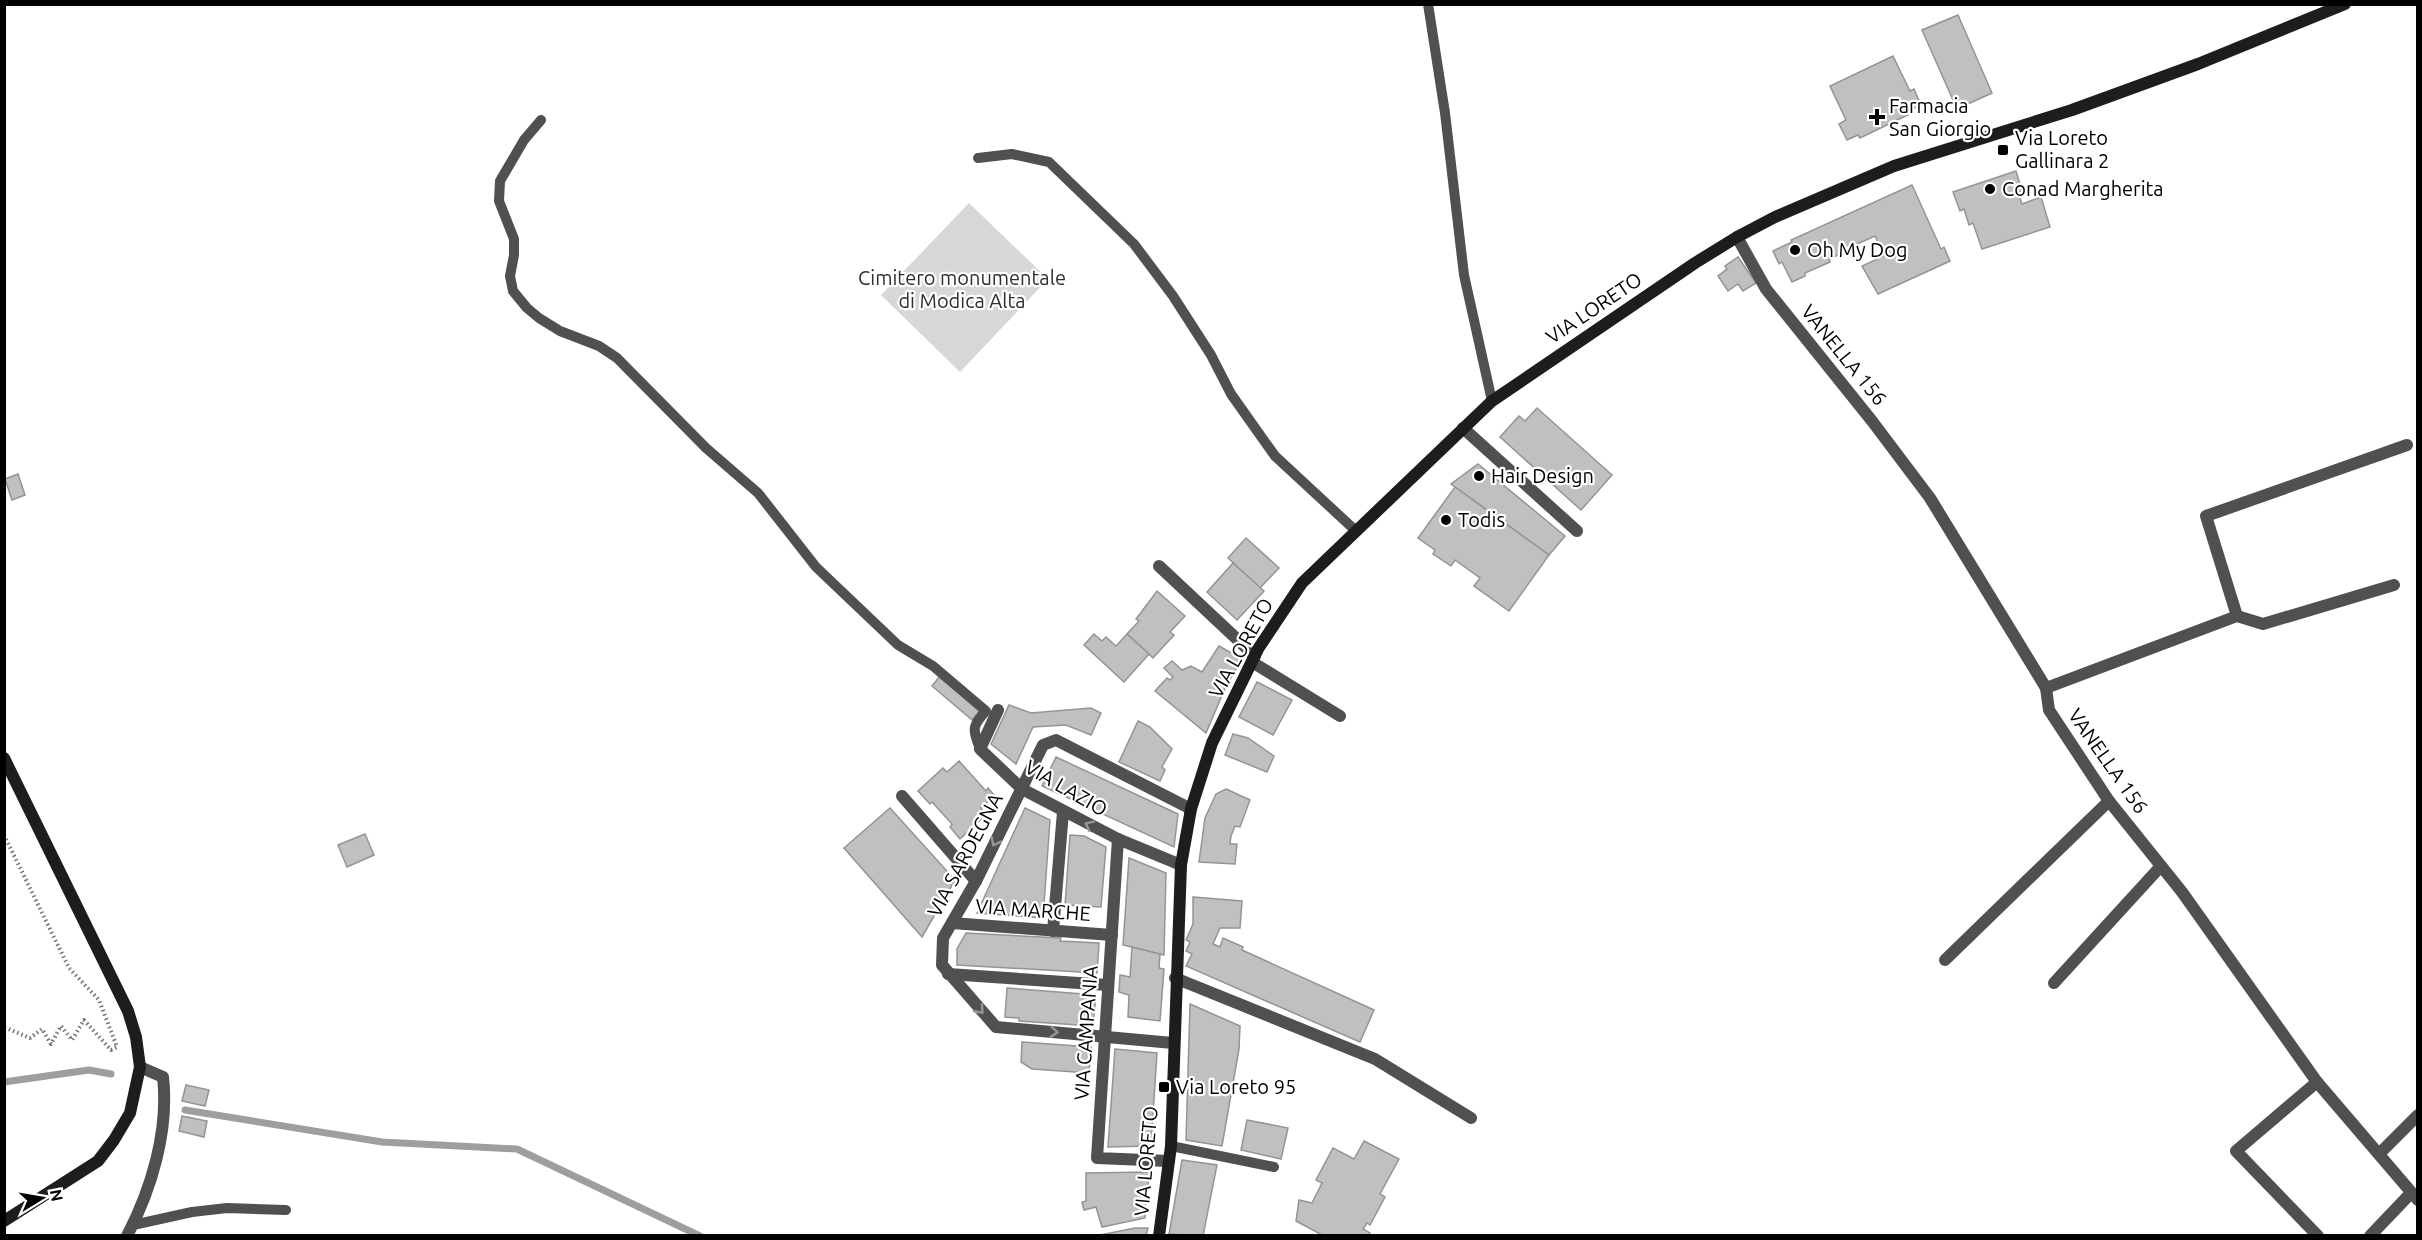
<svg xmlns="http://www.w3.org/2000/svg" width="2422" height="1240" font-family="Ubuntu,sans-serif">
	<rect width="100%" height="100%" fill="#fff"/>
	<polygon fill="#d7d7d7" points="969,203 1048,279 960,372 881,295"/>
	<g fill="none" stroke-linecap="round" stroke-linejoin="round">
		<g stroke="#9e9e9e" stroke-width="7">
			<polyline points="4,1082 89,1070 111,1074"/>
			<polyline points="185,1110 382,1142 517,1149 700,1236"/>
		</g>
	</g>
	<g fill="#c0c0c0" stroke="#949494" stroke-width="1.5">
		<polygon points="1958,15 1992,93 1957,109 1922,30"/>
		<polygon points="1893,56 1910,91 1914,89 1921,105 1908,111 1910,114 1860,138 1858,135 1847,140 1839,124 1846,120 1830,86"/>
		<polygon points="2016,171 2022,191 2018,192 2022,204 2041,197 2050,227 1982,249 1973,223 1969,225 1964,209 1960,211 1953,192"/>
		<polygon points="1912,185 1941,249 1944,247 1950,261 1878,294 1862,266 1884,256 1875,236 1848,248 1849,250 1829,259 1830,262 1805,273 1805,276 1792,282 1782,262 1779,264 1773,251 1792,242 1791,240"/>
		<polygon points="1738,257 1756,283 1743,291 1738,284 1728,291 1718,276 1727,269 1725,266"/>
		<polygon points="1537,408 1612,475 1581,510 1500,437 1519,416 1525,421"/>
		<polygon points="1478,464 1565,536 1549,555 1451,484"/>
		<polygon points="18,474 25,495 12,500 5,479"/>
		<polygon points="1455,487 1549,555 1509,611 1474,586 1480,578 1455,560 1451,566 1433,554 1435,550 1418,538"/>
		<polygon points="1246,538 1279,568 1260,588 1228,558"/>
		<polygon points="1233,563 1264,591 1237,620 1207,592"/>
		<polygon points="1157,591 1185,616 1170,632 1174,635 1153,658 1127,634 1139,621 1136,619"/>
		<polygon points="1094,634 1102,641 1106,637 1116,646 1127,634 1149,654 1124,682 1084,645"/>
		<polygon points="1219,646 1242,659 1226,686 1206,733 1155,691 1167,678 1170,680 1173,677 1164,668 1172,661 1182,670 1191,666 1202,672"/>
		<polygon points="940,676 980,710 972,720 932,686"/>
		<polygon points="1257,682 1292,700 1273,735 1239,717"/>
		<polygon points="1009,705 1031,713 1091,708 1101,713 1091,735 1066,725 1033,727 1016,764 991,744"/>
		<polygon points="1138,721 1150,727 1172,749 1162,767 1165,770 1160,781 1119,762"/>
		<polygon points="1233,734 1248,738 1274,756 1267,772 1225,755"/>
		<polygon points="1056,757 1178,814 1174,847 1042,786"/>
		<polygon points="959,761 986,791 988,788 995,796 981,808 986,815 960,839 950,827 952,824 932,802 930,804 918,791 943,768 947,772"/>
		<polygon points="1226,789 1250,800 1240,827 1235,826 1231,836 1230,844 1237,844 1235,864 1199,862 1205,818 1216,794"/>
		<polygon points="890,808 955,880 922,937 844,848"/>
		<polygon points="1025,808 1050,820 1043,918 977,913"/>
		<polygon points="365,834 374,855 347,867 338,845"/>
		<polygon points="1070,835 1084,836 1106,847 1101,907 1065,905"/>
		<polygon points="1129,858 1166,873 1164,955 1123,945"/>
		<polygon points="1193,897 1242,901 1240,928 1220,928 1213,944 1220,947 1223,938 1243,947 1242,950 1374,1010 1360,1042 1186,966 1192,954 1186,951 1190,942 1186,940 1193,924"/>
		<polygon points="966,933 1061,938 1060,941 1099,943 1097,973 957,965 957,949"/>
		<polygon points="1132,947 1160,954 1159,968 1164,969 1160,1021 1128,1017 1129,995 1119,992 1120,975 1130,977"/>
		<polygon points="1007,988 1096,995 1093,1026 1019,1021 1019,1018 1005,1017"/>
		<polygon points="1190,1004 1240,1026 1239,1049 1222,1146 1186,1140"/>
		<polygon points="1022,1042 1091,1047 1089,1073 1032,1069 1021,1062"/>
		<polygon points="1115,1049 1157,1053 1151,1146 1108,1147"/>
		<polygon points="186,1085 209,1090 205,1106 182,1101"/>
		<polygon points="182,1116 207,1121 204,1137 179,1131"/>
		<polygon points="1247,1120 1288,1128 1281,1159 1241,1150"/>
		<polygon points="1364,1141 1399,1159 1380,1194 1385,1197 1370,1225 1367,1223 1363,1229 1370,1233 1369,1236 1324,1236 1296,1221 1299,1200 1312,1203 1322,1183 1316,1180 1333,1148 1354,1159"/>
		<polygon points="1182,1160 1217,1165 1203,1236 1169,1234"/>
		<polygon points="1150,1172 1145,1207 1145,1218 1102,1227 1096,1207 1084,1210 1082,1202 1086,1201 1086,1173"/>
		<polygon points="1135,1228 1148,1228 1146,1236 1100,1235"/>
	</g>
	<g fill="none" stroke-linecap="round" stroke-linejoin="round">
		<polyline stroke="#727272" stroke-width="4" stroke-dasharray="1.5 3" stroke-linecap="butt" points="4,835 69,968 99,1000 117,1047 111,1050 84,1020 72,1040 61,1026 51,1044 42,1029 30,1038 4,1027"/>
		<g stroke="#505050" stroke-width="10">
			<polyline points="1428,4 1445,113 1464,275 1492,401"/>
			<path d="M541,120l-17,20 -24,41 -1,20 15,38v16l-4,21 3,15 14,17 12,10 21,13 39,15 18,12 89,90 52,45 58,74 82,78 35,21 53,45c-15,16 -13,18 -6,38"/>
			<polyline points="978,158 1012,154 1049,162 1134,244 1173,296 1211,355 1231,394 1275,456 1356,531"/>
			<polyline points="1171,1146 1274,1167"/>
			<polyline points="133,1225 192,1212 227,1208 286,1210"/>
		</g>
		<g stroke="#505050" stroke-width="12">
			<polyline points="1737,237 1766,289 1872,421 1930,498 2046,688 2049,710 2109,801 2182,892 2317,1082 2418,1200"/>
			<polyline points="1463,428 1577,531"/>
			<polyline points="1159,566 1255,656"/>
			<polyline points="2237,616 2206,516 2407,445"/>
			<polyline points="1252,662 1340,716"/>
			<polyline points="2046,688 2237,616 2263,624 2394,585"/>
			<polyline points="998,710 980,749 1022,789 1118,839 1181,865"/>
			<polyline points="902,796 976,881"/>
			<polyline points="1118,839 1097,1158 1169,1161"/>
			<polyline points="952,923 1112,935"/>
			<polyline points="1053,931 1063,812"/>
			<polyline points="1945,960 2109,801"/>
			<polyline points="948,974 1108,985"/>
			<polyline points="1175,978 1375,1059 1471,1118"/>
			<polyline points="2054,983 2161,866"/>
			<polyline points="1173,1043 996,1027 942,965 943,938 976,881 1043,745 1056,740 1191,809"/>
			<polyline points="2317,1082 2236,1151 2318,1236"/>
			<polyline points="2379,1154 2418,1115"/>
			<path d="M127,1236c25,-48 42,-106 36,-159l-23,-10"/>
			<polyline points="2370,1236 2411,1193"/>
		</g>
		<g stroke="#1d1d1d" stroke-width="12">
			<polyline points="4,758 128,1011 136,1037 140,1067 130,1113 114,1140 98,1161 4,1221"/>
			<polyline points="1159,1236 1171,1146 1181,865 1191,809 1212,743 1258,649 1302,583 1492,401 1695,263 1737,237 1775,217 1894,166 2072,110 2198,64 2345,4"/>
		</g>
	</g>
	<defs><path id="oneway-chevron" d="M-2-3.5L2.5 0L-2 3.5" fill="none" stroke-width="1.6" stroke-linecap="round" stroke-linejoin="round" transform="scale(1.5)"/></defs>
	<g stroke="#969696">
		<use href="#oneway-chevron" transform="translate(1089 825) rotate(-154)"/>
		<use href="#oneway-chevron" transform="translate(995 842) rotate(117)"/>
		<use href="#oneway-chevron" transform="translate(980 1010) rotate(48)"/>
		<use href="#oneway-chevron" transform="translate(1054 1032) rotate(5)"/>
	</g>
	<g fill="#000" stroke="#fff" stroke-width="2">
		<path d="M1874 108h6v6h6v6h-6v6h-6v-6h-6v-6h6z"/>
		<rect x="1997" y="144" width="12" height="12" rx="3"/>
		<circle cx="1990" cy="189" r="6"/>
		<circle cx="1795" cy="250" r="6"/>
		<circle cx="1479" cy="476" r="6"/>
		<circle cx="1446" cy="520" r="6"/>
		<rect x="1158" y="1081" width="12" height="12" rx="3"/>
	</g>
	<g text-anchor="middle" stroke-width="4.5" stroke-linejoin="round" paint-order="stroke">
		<g font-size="20" fill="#000" stroke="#fff" text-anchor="start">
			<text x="1889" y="113">Farmacia<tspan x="1889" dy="23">San Giorgio</tspan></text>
			<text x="2015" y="145">Via Loreto<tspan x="2015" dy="23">Gallinara 2</tspan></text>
			<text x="2002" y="196">Conad Margherita</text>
			<text x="1807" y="257">Oh My Dog</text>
			<text x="1491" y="483">Hair Design</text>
			<text x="1458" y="527">Todis</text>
			<text x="1176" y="1094">Via Loreto 95</text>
		</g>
		<g font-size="20" fill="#2e2e2e" stroke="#fff">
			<text x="962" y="285">Cimitero monumentale<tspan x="962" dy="23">di Modica Alta</tspan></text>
		</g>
		<g font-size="20" fill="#000" stroke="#fff">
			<text transform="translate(1594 308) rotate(-34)" y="7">VIA LORETO</text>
			<text transform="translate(1844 355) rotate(51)" y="7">VANELLA 156</text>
			<text transform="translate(1241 648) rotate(-61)" y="7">VIA LORETO</text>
			<text transform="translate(2108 761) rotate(55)" y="7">VANELLA 156</text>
			<text transform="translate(1066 788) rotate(30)" y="7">VIA LAZIO</text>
			<text transform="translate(965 855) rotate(-62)" y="7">VIA SARDEGNA</text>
			<text transform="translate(1033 910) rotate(4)" y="7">VIA MARCHE</text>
			<text transform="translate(1086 1033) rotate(-86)" y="7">VIA CAMPANIA</text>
			<text transform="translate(1146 1161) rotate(-85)" y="7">VIA LORETO</text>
		</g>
	</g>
	<rect width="2422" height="1240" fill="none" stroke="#000000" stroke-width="12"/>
	<g transform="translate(42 1198) rotate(79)" stroke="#ffffff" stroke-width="4.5" paint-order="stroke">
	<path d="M0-4.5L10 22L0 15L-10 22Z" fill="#000000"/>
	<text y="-9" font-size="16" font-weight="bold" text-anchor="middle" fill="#000000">N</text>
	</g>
</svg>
